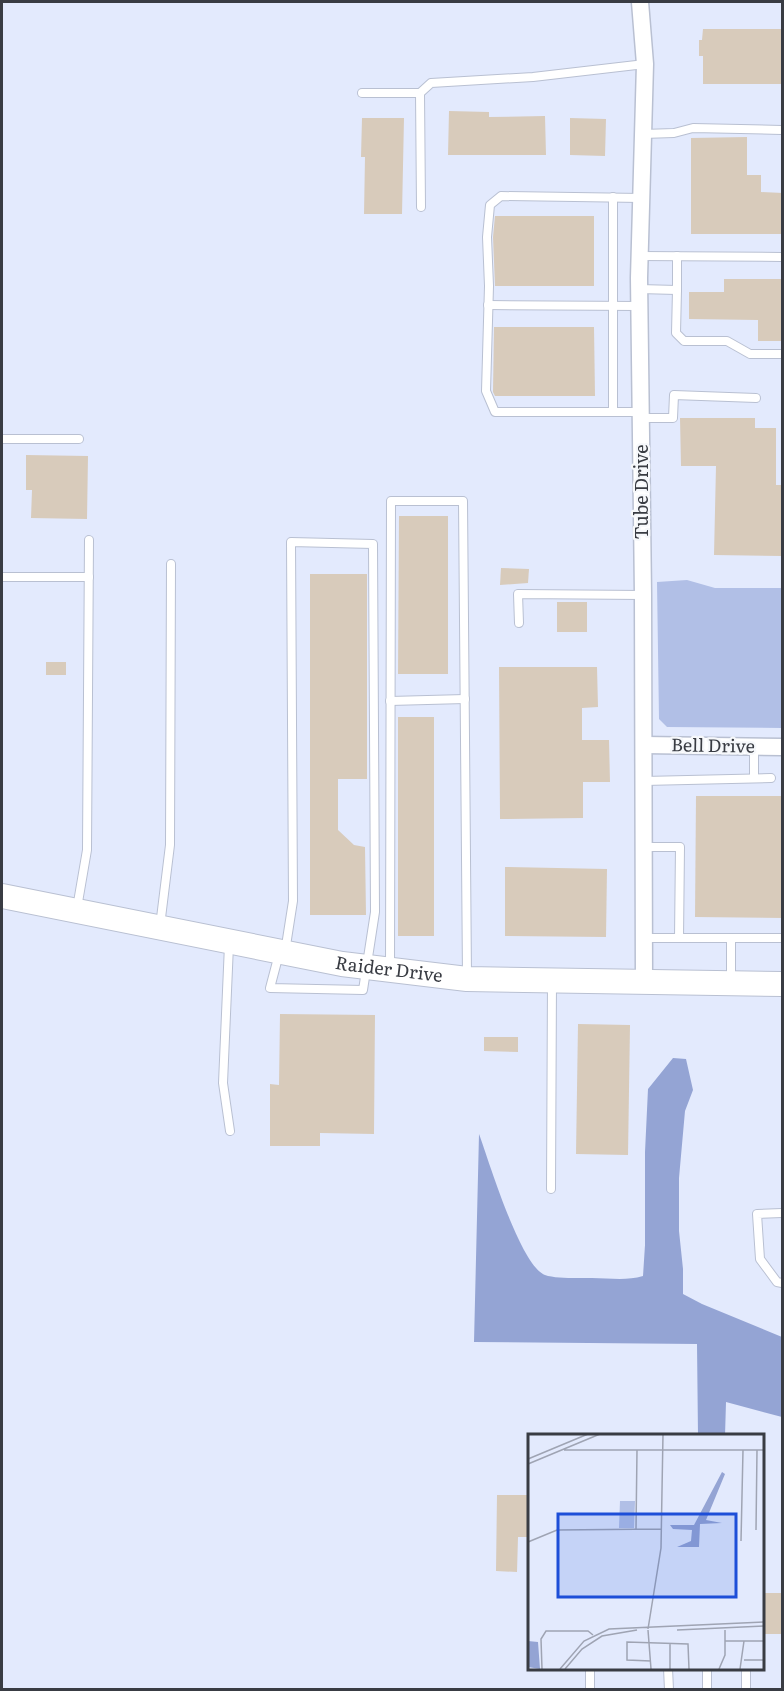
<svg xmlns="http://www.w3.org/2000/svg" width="784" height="1691" font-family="Literata,serif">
	<rect width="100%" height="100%" fill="#e3eafd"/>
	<polygon fill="#b1bfe6" points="687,580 715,588 782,588 782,728 667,727 659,719 657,582"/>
	<path fill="#94a4d4" d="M673,1058l13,1 7,31 -8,21 -6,67v53l4,38v25l19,10 80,33v80l-56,-15 -1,34h-27l-1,-92 -223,-2 5,-208c10,27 41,131 66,141 11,4 35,3 47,3 17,0 34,3 51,-2l2,-31v-93l3,-63z"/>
	<g fill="#d8cbbb">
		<polygon points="703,29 783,29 783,84 703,84 703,56 699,56 699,40 702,40"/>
		<polygon points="449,111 489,112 489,117 545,116 546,155 448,155"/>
		<polygon points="362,118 404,118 402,214 364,214 365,157 361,157"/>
		<polygon points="570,118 606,119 605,156 570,155"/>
		<polygon points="747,137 747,175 761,175 761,192 783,193 783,234 691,234 691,138"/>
		<polygon points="495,216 594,216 594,286 495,286 493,237"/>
		<polygon points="724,279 783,279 783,341 758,341 758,320 689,319 689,292 724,292"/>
		<polygon points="494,327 594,327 595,396 495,396 493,392"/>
		<polygon points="680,418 755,418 755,428 776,428 776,485 783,485 783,556 714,555 716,466 681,466"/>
		<polygon points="26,455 88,456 87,519 31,518 32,490 26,490"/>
		<polygon points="399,516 448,516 448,674 398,674"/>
		<polygon points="501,568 529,569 528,583 500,585"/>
		<polygon points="310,574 367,574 367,779 338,779 338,830 354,845 365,847 366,915 310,915"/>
		<rect x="557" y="602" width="30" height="30"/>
		<rect x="46" y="662" width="20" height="13"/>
		<polygon points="499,667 597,667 598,707 582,708 582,740 609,740 610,782 583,782 583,818 500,819"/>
		<rect x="398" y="717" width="36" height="219"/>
		<polygon points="696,796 783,796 783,918 695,917"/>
		<polygon points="505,867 607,869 606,937 505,936"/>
		<polygon points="280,1014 375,1015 374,1134 320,1133 320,1146 270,1146 270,1084 279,1085"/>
		<polygon points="578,1024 630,1025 628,1155 576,1154"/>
		<polygon points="484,1037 518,1037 518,1052 484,1051"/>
		<polygon points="497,1495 529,1495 529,1537 518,1537 517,1572 496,1571"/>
		<rect x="762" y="1593" width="21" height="41"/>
	</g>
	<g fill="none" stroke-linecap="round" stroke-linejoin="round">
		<g stroke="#b9c0d2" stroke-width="10">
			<g id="lane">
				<polyline points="362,93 420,93"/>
				<polyline points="643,134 674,133 693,128 782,130"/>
				<polyline points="613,197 613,412"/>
				<polyline points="641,198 501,196 490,205 487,237 489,286 486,391 495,412 641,412"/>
				<polyline points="421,207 420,93 431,83 533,77 645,64"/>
				<polyline points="639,256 782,257"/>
				<polyline points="639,289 677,290 677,256"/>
				<polyline points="677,290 676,333 684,341 727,341 750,354 782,354"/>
				<polyline points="488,305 639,306"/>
				<polyline points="641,418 673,418 674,395 756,398"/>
				<polyline points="2,439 79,439"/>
				<polyline points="2,577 89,577"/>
				<polyline points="519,623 518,594 643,595"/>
				<polyline points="390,701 465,699"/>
				<polyline points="754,778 754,746"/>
				<polyline points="644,781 771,778"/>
				<polyline points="644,847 680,847 679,938 644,938"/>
				<polyline points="77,908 87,850 89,540"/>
				<polyline points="160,926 170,845 171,564"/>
				<polyline points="679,938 782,938"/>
				<polyline points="731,938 731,982"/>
				<polyline points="229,945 223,1083 230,1131"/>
				<polyline points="279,954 270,988 363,990 375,912 373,544 291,542 293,901 285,952"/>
				<polyline points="390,968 391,501 463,501 467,976"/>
				<polyline points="551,1189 552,981"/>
				<polyline points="782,1213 757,1214 760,1259 777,1282 782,1283"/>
				<polyline points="590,1668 590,1690"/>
				<polyline points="668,1668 669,1690"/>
				<polyline points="746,1668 746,1690"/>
				<polyline points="707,1690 707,1668"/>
			</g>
		</g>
		<g stroke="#b9c0d2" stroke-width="19">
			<g id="street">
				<polyline points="640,2 645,64 639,278 643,595 644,983"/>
				<polyline points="644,745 782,747"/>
			</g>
		</g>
		<g stroke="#b9c0d2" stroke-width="26">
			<g id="secondary">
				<path id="s1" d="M2,896l340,68 125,15 315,5"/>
			</g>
		</g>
		<use href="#lane" stroke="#fff" stroke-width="8"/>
		<use href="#street" stroke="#fff" stroke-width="16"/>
		<use href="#secondary" stroke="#fff" stroke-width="24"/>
	</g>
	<g text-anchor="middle" stroke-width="4.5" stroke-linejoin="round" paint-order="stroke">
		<g font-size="18" fill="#393c43" stroke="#f6f8fb">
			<text transform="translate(642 492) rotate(-90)" y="6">Tube Drive</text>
			<text transform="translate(713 746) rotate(1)" y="6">Bell Drive</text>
			<text dy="6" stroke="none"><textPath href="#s1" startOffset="394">Raider Drive</textPath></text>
		</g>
	</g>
	<g transform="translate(528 1434)">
		<rect width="236" height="236" fill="#e3eafd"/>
		<path d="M92,67h15l-1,27h-15z" fill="#b1bfe6"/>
		<path d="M194,38l3,2 -19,46 16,3 -22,1 -1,23h-22l14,-6 1,-11 -19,-1 -3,-4h24zM0,207l10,1 2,27 -12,-2z" fill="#94a4d4"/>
		<path fill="none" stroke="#9fa4b3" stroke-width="1.5" d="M36,16h21M57,16h179M0,25l60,-25M0,30l72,-30M108,95l1,-79M228,96l1,-80M213,107l2,-91M0,108l29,-12 104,-1M120,195l13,-81 2,-114M120,196l3,39M149,196l87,-4M197,207h39M142,209v26M216,226h20M123,227l-24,-1v-18l61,2 1,25M14,235l-1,-30 5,-8h42l5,4M32,235l24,-28 25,-12 155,-7M37,235l17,-20 20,-13 35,-6M191,235l6,-14v-25M212,235l4,-28"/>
		<path fill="#1d4ed8" fill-opacity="0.15" stroke="#1d4ed8" stroke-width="3" d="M30,80h178v83h-178z"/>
		<rect width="236" height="236" fill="none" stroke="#393c43" stroke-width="3"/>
	</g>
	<rect width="784" height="1691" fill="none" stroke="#393c43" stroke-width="6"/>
</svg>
